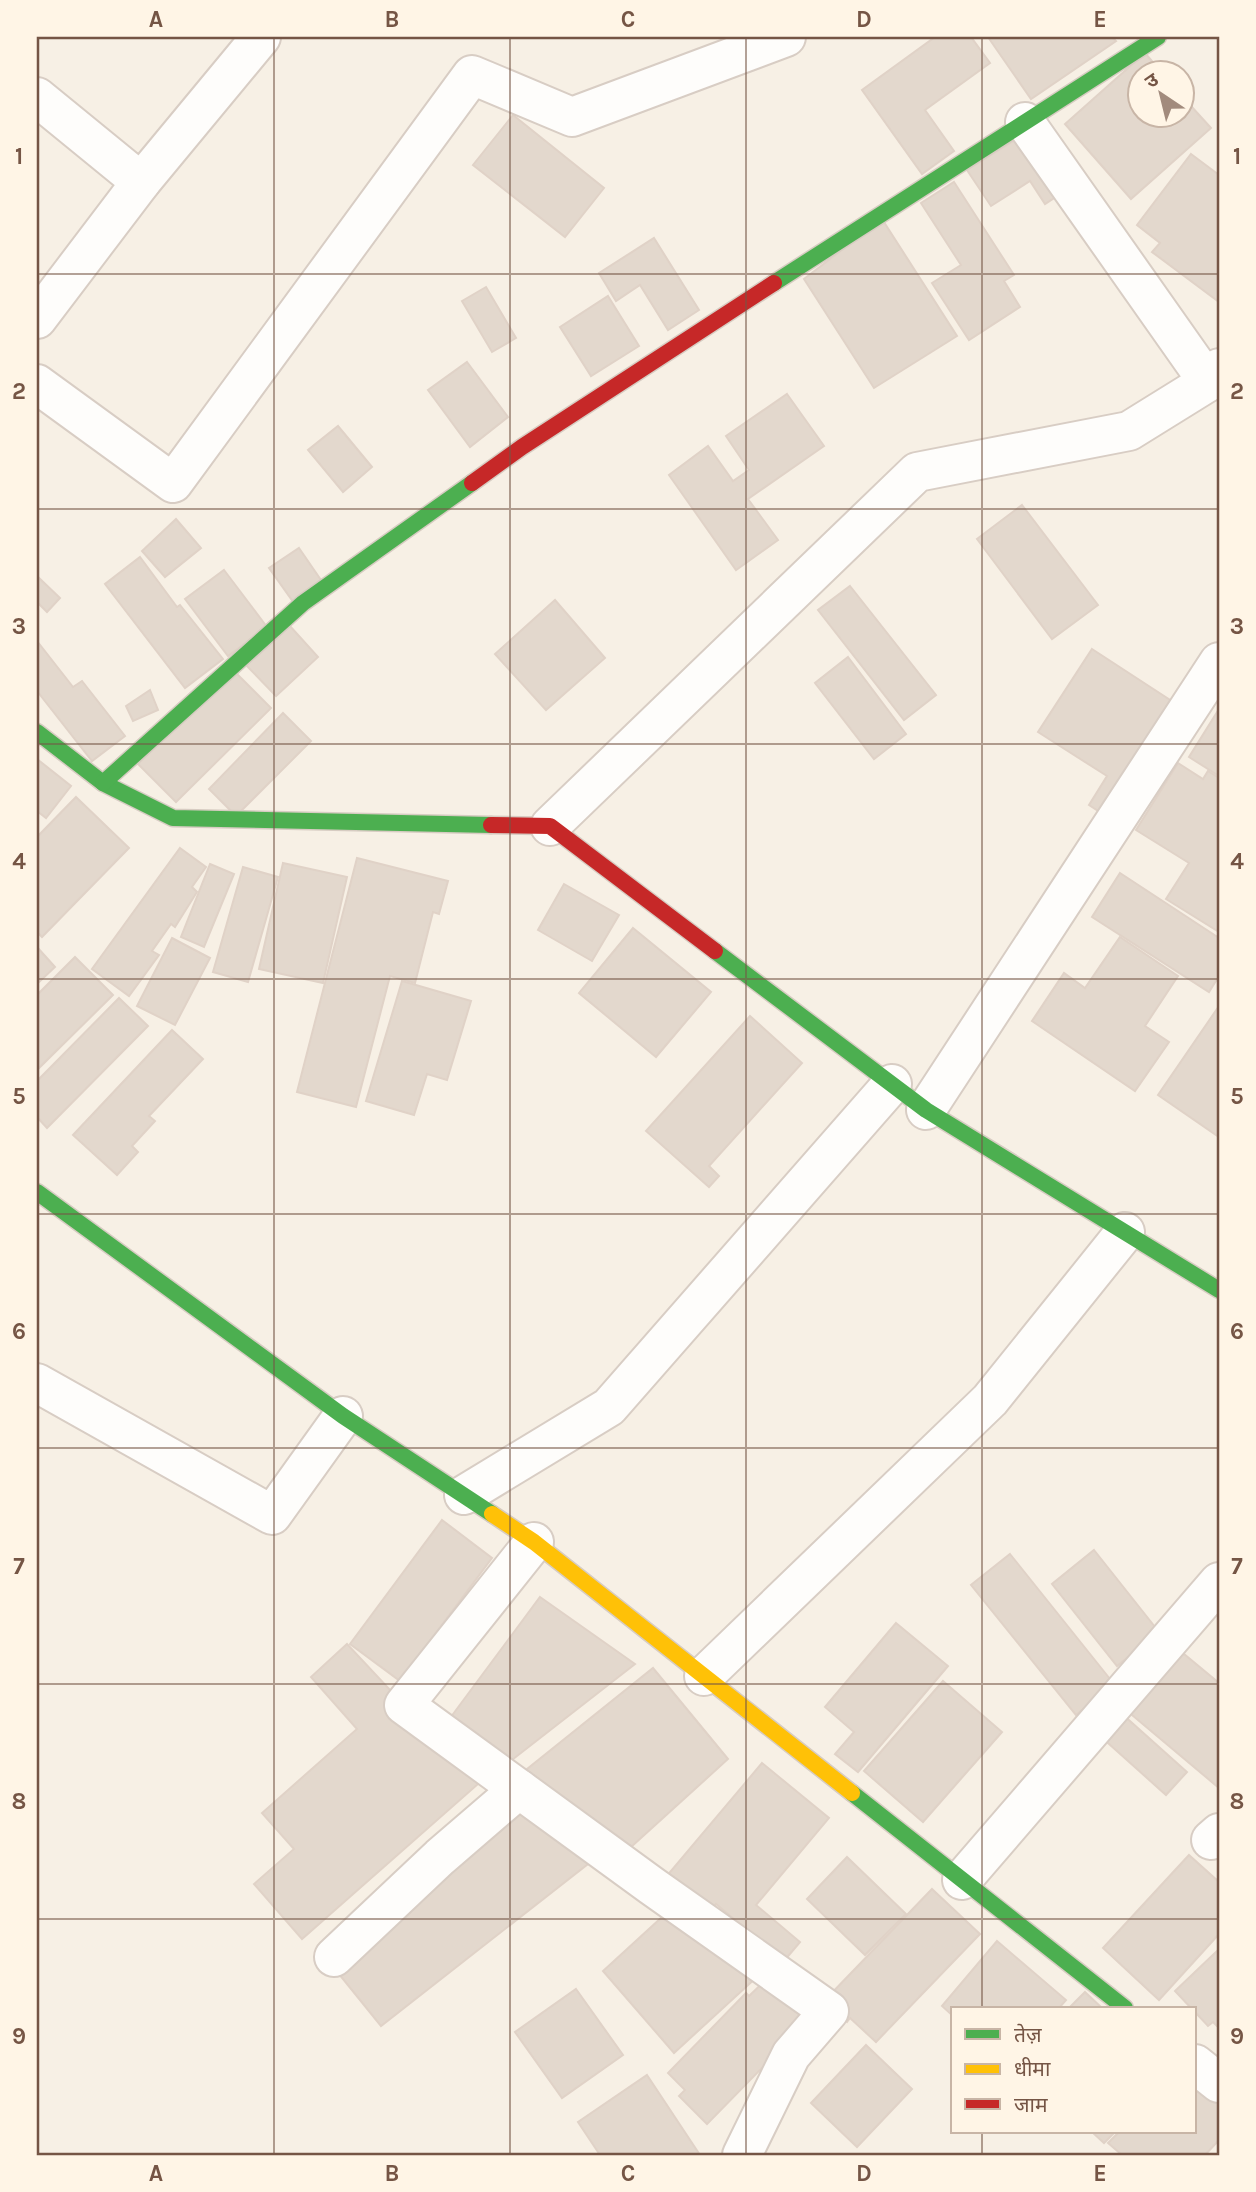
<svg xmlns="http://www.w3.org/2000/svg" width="1256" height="2192" font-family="Karla,'Noto Sans Devanagari',sans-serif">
	<rect width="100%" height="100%" fill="#f7f0e5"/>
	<g fill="#e3d8cd" stroke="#e0d2c7" stroke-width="2">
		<polygon points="935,37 971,37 990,63 925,110 954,151 922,174 862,90"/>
		<polygon points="988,37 1112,37 1116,41 1031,99"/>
		<polygon points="1145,53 1163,74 1140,74 1140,116 1182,116 1182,96 1211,128 1131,199 1065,124"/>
		<polygon points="513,115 604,188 565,237 473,165"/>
		<polygon points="1034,128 1071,187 1045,204 1030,181 991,206 967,170"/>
		<polygon points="1191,154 1219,175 1219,302 1152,252 1160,243 1137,225"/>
		<polygon points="954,182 1014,275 1004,281 1020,307 969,340 932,283 961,265 921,203"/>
		<polygon points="882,219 957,336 874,388 804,279"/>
		<polygon points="654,238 699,310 668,330 640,285 616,301 599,273"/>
		<polygon points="486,287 516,338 492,352 462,301"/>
		<polygon points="608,296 639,346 591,376 560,327"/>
		<polygon points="467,362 508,417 470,447 428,390"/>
		<polygon points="787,394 824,446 748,499 778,540 736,570 669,475 708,446 733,481 749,470 726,436"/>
		<polygon points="338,426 372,467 343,492 308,450"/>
		<polygon points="1022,505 1098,605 1052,639 977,539"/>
		<polygon points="176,519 201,548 165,577 142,551"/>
		<polygon points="299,548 323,583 294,603 269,568"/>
		<polygon points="140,557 177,607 180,605 223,659 185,688 105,584"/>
		<polygon points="224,570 267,627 228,656 185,599"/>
		<polygon points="37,576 60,598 47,612 37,602"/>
		<polygon points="850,586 936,695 904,720 818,610"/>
		<polygon points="555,600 605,658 546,710 495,654"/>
		<polygon points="289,625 318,657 276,696 246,665"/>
		<polygon points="37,641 73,687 82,681 125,736 92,761 37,691"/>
		<polygon points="1092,649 1184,709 1112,820 1089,805 1107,776 1038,732"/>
		<polygon points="848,657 906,734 874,759 815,683"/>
		<polygon points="233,670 271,708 176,802 138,764"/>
		<polygon points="150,690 158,710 133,721 126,706"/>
		<polygon points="1219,709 1219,776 1189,757"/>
		<polygon points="283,713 311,741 236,816 209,789"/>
		<polygon points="37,759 71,786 46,818 37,811"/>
		<polygon points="1178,763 1203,779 1208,771 1219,778 1219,932 1166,899 1189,863 1136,830"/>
		<polygon points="76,797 129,848 42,937 37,932 37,837"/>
		<polygon points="180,848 206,867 192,887 197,892 175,927 171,924 152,951 159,955 129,996 92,969"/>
		<polygon points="357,858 448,881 439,914 433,912 415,983 390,976 356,1107 297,1092"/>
		<polygon points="283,863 347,877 323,983 259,969"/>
		<polygon points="210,864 234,874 204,947 181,937"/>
		<polygon points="243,867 278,877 248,982 213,972"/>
		<polygon points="1120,873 1219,938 1219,976 1209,992 1092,917"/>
		<polygon points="564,884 619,915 592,961 538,930"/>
		<polygon points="633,928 711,992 656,1057 579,993"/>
		<polygon points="1120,937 1178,976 1145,1026 1169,1042 1135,1091 1032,1021 1064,973 1085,988"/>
		<polygon points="172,938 210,958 175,1025 137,1006"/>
		<polygon points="37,947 55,967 37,984"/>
		<polygon points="75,957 113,995 37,1070 37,995"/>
		<polygon points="402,981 471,1001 447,1080 427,1074 414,1115 366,1101"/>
		<polygon points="119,998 148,1026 47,1128 37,1117 37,1081"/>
		<polygon points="1219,1006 1219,1137 1158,1095"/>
		<polygon points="750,1016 802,1063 709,1166 719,1176 709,1187 646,1131"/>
		<polygon points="172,1030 203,1059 149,1116 155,1121 132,1146 138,1152 117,1175 73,1135"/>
		<polygon points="442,1520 492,1558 400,1681 350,1644"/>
		<polygon points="1094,1550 1159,1632 1117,1666 1052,1584"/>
		<polygon points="1010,1554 1114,1684 1076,1715 971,1585"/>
		<polygon points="540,1597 635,1664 499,1770 442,1729"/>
		<polygon points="896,1623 948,1666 858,1772 835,1754 854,1732 825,1707"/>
		<polygon points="347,1644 478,1784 302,1939 254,1884 294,1849 262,1813 357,1729 311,1677"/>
		<polygon points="1172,1644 1219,1683 1219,1788 1120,1705"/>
		<polygon points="653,1668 728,1759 619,1858 522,1773"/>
		<polygon points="943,1681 1002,1732 923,1822 864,1771"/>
		<polygon points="1111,1704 1187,1772 1166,1795 1090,1727"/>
		<polygon points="762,1763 829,1818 756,1905 800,1942 784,1961 716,1904 709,1913 666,1877"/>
		<polygon points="520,1777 588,1864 381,2026 326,1958"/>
		<polygon points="1189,1855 1219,1882 1219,1934 1159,2000 1103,1948"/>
		<polygon points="847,1857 906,1914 865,1955 807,1899"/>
		<polygon points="932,1889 980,1934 876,2042 850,2018 847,2022 825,2000"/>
		<polygon points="685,1896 758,1976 674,2053 603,1971"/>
		<polygon points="997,1941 1066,2000 1059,2008 953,2008 953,2016 942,2006"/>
		<polygon points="1219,1949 1219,2028 1213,2022 1208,2026 1195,2012 1195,2008 1191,2008 1175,1991"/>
		<polygon points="770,1976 812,2017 707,2124 679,2096 685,2090 668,2073 746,1993 749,1996"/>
		<polygon points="576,1989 623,2055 562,2098 515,2032"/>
		<polygon points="1085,1992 1102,2008 1069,2008"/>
		<polygon points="866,2045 912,2089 857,2147 811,2103"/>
		<polygon points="647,2075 700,2155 600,2155 578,2122"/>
		<polygon points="1195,2079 1219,2102 1219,2140 1205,2155 1122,2155 1108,2143 1120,2131 1195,2131"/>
		<polygon points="1091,2131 1116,2131 1104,2143"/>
	</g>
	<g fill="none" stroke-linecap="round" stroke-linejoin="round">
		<g stroke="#d8cdc4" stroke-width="42">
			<g id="street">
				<polyline points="37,97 141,182"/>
				<polyline points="1025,122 1208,382"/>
				<polyline points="37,319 141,182 261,37"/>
				<polyline points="37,384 173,483 472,75 572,117 786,37"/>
				<polyline points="550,826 917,472 1129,431 1208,382 1219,368"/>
				<polyline points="926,1110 1219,662"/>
				<polyline points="37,1383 272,1515 343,1416"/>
				<polyline points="464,1495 609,1407 892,1084"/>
				<polyline points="534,1542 404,1705 652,1886 829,2011 791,2055 742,2155"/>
				<polyline points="704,1676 990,1400 1125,1232"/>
				<polyline points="1211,1840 1219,1833"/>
				<polyline points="962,1880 1219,1582"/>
				<polyline points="334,1957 440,1857 519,1789"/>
				<polyline points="1195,2064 1219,2083"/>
			</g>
		</g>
		<g stroke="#d7ccc2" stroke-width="19">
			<g id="fast">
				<polyline points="774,283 1158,37"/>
				<polyline points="37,732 103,783 173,818 491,825"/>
				<polyline points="103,783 303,603 472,483"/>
				<polyline points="715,951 926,1110 1219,1290"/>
				<polyline points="37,1192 343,1416 492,1514"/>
				<polyline points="852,1793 1125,2008"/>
			</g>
		</g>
		<g stroke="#d7ccc2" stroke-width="19">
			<polyline id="slow" points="492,1514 534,1542 852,1793"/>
		</g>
		<g stroke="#d7ccc2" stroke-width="19">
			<g id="jam">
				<polyline points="472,483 522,447 774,283"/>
				<polyline points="491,825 550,826 715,951"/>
			</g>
		</g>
		<use href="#street" stroke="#fefdfb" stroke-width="38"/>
		<use href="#fast" stroke="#4caf50" stroke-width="16"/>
		<use href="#slow" stroke="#ffc107" stroke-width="16"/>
		<use href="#jam" stroke="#c62828" stroke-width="16"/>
	</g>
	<path fill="none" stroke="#755545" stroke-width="2" stroke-opacity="0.55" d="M274,37v2118M510,37v2118M746,37v2118M982,37v1971M37,274h1182M37,509h1182M37,744h1182M37,979h1182M37,1214h1182M37,1448h1182M37,1684h1182M37,1919h1182M982,2131v24"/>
	<rect width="1256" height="2192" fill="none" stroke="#fff5e6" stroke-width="77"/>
	<rect x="951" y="2007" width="245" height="126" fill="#fff5e6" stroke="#c8b5a6" stroke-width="2"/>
	<rect x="965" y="2029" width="35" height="10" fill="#4caf50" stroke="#c8b5a6" stroke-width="2"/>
	<text x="1014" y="2042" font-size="21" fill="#755545">तेज़</text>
	<rect x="965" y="2064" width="35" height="10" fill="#ffc107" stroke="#c8b5a6" stroke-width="2"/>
	<text x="1014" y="2076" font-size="21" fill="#755545">धीमा</text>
	<rect x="965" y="2099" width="35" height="10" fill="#c62828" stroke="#c8b5a6" stroke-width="2"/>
	<text x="1014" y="2112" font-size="21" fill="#755545">जाम</text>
	<g transform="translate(1161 94) rotate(325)"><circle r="33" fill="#fff5e6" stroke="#c8b5a6" stroke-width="2"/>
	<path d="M0-5L12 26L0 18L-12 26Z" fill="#a28b7d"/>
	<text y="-10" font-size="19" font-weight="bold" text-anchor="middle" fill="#755545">उ</text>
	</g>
	<rect x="38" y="38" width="1180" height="2116" fill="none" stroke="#755545" stroke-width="2.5"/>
	<g font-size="23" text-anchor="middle" font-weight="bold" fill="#755545">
		<text x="156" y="27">A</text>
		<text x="392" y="27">B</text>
		<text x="628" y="27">C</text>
		<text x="864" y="27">D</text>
		<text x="1100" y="27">E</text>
		<text x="19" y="164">1</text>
		<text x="1237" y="164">1</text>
		<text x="19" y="399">2</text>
		<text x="1237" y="399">2</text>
		<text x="19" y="634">3</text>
		<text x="1237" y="634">3</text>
		<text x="19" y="869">4</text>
		<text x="1237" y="869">4</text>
		<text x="19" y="1104">5</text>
		<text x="1237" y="1104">5</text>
		<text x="19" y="1339">6</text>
		<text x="1237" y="1339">6</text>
		<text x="19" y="1574">7</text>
		<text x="1237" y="1574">7</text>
		<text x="19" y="1809">8</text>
		<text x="1237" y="1809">8</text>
		<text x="19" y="2044">9</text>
		<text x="1237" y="2044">9</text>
		<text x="156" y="2181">A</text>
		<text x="392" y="2181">B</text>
		<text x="628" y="2181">C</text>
		<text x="864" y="2181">D</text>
		<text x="1100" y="2181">E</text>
	</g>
</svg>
